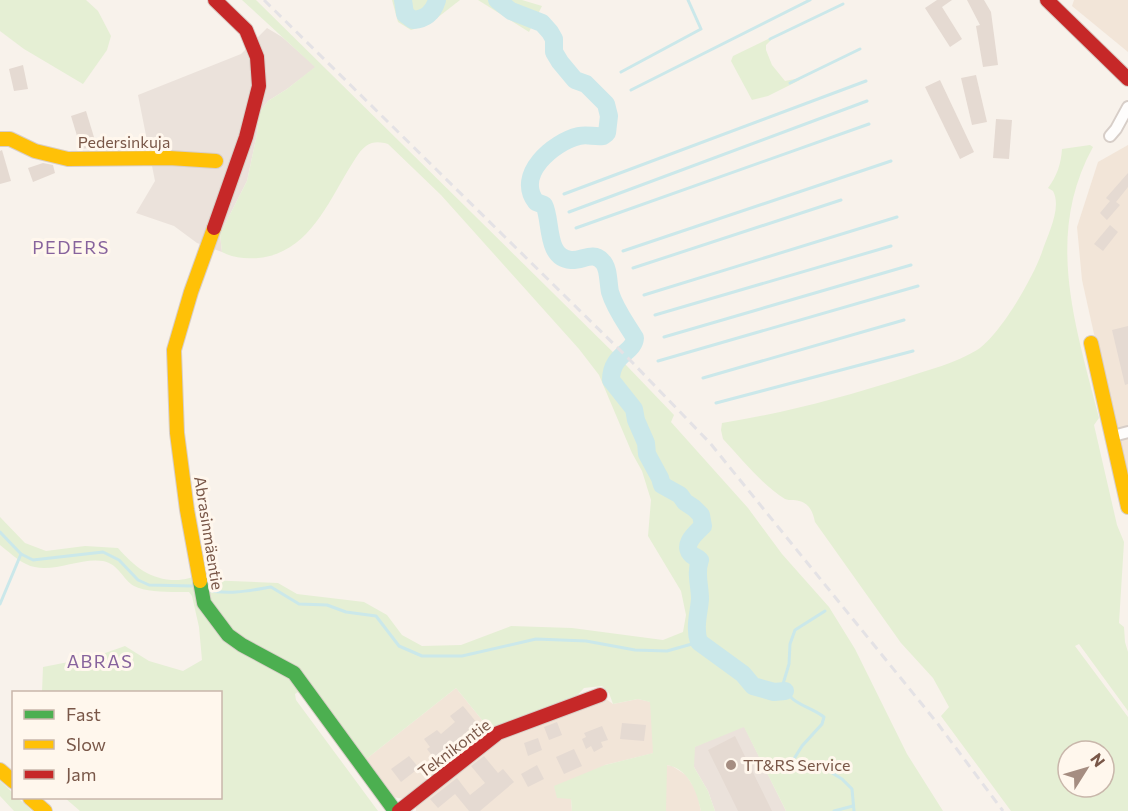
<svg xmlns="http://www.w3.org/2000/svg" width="1128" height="811" font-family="Commissioner,sans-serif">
	<rect width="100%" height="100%" fill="#f8f2eb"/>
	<g fill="#f2e5d8">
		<polygon points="1074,0 1128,0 1128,52 1072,6"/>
		<polygon points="1128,145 1128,487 1082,280 1077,227 1098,162"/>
		<polygon points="456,688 491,731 404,799 393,797 365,760"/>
		<polygon points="606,699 613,704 638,699 651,702 654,753 605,765 571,799 572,811 416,811 416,804 494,741"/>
		<polygon points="666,765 672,766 686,775 697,792 701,811 666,811"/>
	</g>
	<g fill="#ebe2db">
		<polygon points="267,28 282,37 316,67 287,89 268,101 259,113 257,134 247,181 220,234 222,252 197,243 174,226 136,213 155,181 138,95 241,54"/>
		<polygon points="744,726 786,811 715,811 708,791 694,767 694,747"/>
	</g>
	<g fill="#e5efd4" fill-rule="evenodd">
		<polygon points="0,0 86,0 98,11 111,36 107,50 83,84 24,49 0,31"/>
		<path d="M242,0h14l370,365 48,50 -3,7 77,86 34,46 47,53 26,42 52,105 36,57h-157l-42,-84 -49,20 -1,20 14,24 7,20h-14c-4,-19 -12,-42 -34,-46l-1,46h-94l-1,-12 -14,-1 -3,-12 51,-21 48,-12 -3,-51 -12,-3 -25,5 -4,-11 -7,-7 -18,2 -14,15 -79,28 -35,-43 -91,72 24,51h-3l-88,-119 -3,2 1,6 82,111h-298l-15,-13h155v-106h-178l1,-25 51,-10 31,-11 24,15 34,10 19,-11 -3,-33 -7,-31 -3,-4c-15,0 -42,1 -55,-6 -11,-6 -15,-22 -31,-25 -25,-4 -54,15 -77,3 -9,-4 -18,-13 -26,-19v-28l25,26 21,8 39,-5 33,2c17,19 33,33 61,32 13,-1 14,-6 27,0l72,3 19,11 67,8 23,13 15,20 20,11 39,-1 50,-19 61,2 91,12 20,-8 3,-17 -5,-24 -33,-55 3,-36 -9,-29 -10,-18 -33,-78 -20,-26 -138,-154 -53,-51c-7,-2 -15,-3 -22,2 -8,6 -13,17 -19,26 -21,36 -42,82 -89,86 -13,1 -25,0 -36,-6l-2,-18 27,-53 10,-47 2,-21 9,-12 19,-12 28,-22z"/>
		<polygon points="392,0 460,0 428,25 411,30 398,22"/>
		<polygon points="478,0 522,0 542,6 529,32"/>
		<polygon points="770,38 771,40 766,45 766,50 772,65 785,81 800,78 800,80 768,96 752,100 731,61 733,56"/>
		<path d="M1090,145l3,2c-49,89 -17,180 6,271l-5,7 23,100 7,17 -5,81 5,4 1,15 3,10v59l-49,-67 -4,2 53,71v94h-117l-70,-95 8,-9 -16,-29 -32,-35 -86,-121c-2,-10 -6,-19 -16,-21 -5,-2 -9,0 -14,-2 -24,-15 -43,-40 -62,-60l-2,-9 1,-7c63,-10 122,-26 182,-45 24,-8 52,-15 73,-28 23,-15 56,-72 65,-98 6,-18 20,-44 11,-61l-5,-3c9,-12 13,-24 14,-39zM1068,751h36v36h-36z"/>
		<polygon points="0,781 13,793 14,798 18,798 32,811 14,811 0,796"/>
	</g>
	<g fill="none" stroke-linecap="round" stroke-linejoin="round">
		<g stroke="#cbe8ea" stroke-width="3">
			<polyline points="770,39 843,4"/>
			<polyline points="621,72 701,29 688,0"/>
			<polyline points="790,83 860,49"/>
			<polyline points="631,90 810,0"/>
			<polyline points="564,194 866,81"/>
			<polyline points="569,212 867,101"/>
			<polyline points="576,228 869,124"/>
			<polyline points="623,251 891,161"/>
			<polyline points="633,268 841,200"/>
			<polyline points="644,295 897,217"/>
			<polyline points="655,315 891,246"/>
			<polyline points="664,337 911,265"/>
			<polyline points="658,361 918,286"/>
			<polyline points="703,378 904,320"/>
			<polyline points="716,403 913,351"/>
			<polyline points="0,532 21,554 33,560 103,552 119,560 138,580 149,585 192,586"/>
			<path d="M206,590c23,5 42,1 65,-3l28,17 28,1 19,7 30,4 23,30 23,10h40l74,-17 50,2 49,9 32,1 32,-9"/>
			<polyline points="0,604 21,554"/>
			<path d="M825,611l-30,19 -5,14 -1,20 -6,20c8,22 24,20 41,33l-2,7 -20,22 -10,16c7,12 20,9 32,6l18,11 10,10 2,22"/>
			<polyline points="834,811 853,806"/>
		</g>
		<g stroke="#cbe8ea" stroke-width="18">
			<path d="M403,0l2,14 8,6c13,-1 20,-7 24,-20"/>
			<path d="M497,0l14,11 31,12 8,9 4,7v13l6,10 15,18 11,4 20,20 3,12 -2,17 -4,3c-9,1 -16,-2 -24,0 -26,6 -64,39 -43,66l8,3c8,15 1,53 27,55 11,1 22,-9 31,1 7,6 6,22 8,31 5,17 16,31 25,46 -1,15 -24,16 -24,42l23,29 2,11 10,23 1,11 13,24 2,7 18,10 5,7 9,6 7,7 2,11c-7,7 -22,19 -11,29 3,2 6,3 8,5 -5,13 0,25 0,39 -1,14 -6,28 -1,43l44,32 10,12 21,6 11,-1"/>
		</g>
	</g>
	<g fill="#e5dad2">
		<polygon points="937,0 952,0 942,7 962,39 950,47 925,8"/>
		<polygon points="967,0 984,0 991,12 998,65 983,67 976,26 980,25"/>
		<polygon points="23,65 28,89 14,91 9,69"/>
		<polygon points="976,75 987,122 972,125 961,78"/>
		<polygon points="940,80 974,152 960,159 925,87"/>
		<polygon points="86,111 97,147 81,149 71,116"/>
		<polygon points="996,119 1012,120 1009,159 993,158"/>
		<polygon points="2,150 11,181 0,184 0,151"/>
		<polygon points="43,163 53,165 55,173 33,182 28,168"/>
		<polygon points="1128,173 1128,187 1116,202 1120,205 1107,220 1100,213 1110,201 1106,198"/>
		<polygon points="1110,225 1118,232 1103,251 1094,244"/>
		<polygon points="1128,326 1128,384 1125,385 1112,330"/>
		<polygon points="463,706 477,723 452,744 458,752 450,758 445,752 437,758 435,756 433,757 427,749 430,747 424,739 437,730 441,734 455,722 450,716"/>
		<polygon points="557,722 562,735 549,740 544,727"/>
		<polygon points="622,723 646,725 644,741 620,739"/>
		<polygon points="602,726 608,740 601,742 603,747 594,752 591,746 586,749 582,739 586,737 584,733"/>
		<polygon points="735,736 772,811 738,811 708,750"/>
		<polygon points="538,738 542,750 528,756 524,743"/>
		<polygon points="574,749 582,766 564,774 556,757"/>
		<polygon points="409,756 419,768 401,782 391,769"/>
		<polygon points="484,756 498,773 503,769 514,782 480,811 469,811 455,794 438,808 430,799 457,778 470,795 485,783 471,766"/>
		<polygon points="537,765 544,779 528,787 521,774"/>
	</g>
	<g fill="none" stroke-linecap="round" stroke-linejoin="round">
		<g stroke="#d7cec8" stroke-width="14">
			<g id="street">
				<polyline points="1110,136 1116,129 1128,107"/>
				<polyline points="1113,436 1128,432"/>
			</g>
		</g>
		<g stroke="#d8cec7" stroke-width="16">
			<polyline id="fast" points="200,581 204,603 228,635 242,645 294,673 395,811"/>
		</g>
		<g stroke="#d8cec7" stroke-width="16">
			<g id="slow">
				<polyline points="0,139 10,139 35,151 68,159 169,158 216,161"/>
				<polyline points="1091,343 1128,507"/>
				<polyline points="200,581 187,510 177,433 174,350 191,292 214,228"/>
				<polyline points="0,770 14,782"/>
				<polyline points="30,798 45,811"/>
			</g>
		</g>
		<g stroke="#d8cec7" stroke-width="16">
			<g id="jam">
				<polyline points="1047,0 1128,79"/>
				<polyline points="214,228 246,137 259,86 257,57 246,30 215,0"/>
				<polyline points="399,811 498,733 600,695"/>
			</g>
		</g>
		<use href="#street" stroke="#fefdfc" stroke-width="10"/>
		<use href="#fast" stroke="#4caf50" stroke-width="14"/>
		<use href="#slow" stroke="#ffc107" stroke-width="14"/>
		<use href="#jam" stroke="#c62828" stroke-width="14"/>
		<polyline stroke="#e4e2e5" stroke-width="3" stroke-dasharray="9 6" stroke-linecap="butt" points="264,0 629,359 710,443 938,724 1003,811"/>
	</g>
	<circle fill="#a58d81" stroke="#fff7ed" stroke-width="2" cx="731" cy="765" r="6"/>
	<g text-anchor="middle" stroke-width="6" stroke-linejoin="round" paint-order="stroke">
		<g font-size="16" fill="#795748" stroke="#fff7ed">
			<text x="124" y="148">Pedersinkuja</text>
			<text transform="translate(209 533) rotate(81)" y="6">Abrasinmäentie</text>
			<text transform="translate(454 748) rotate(-37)" y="6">Teknikontie</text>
		</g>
		<g font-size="16" fill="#795748" stroke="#fff7ed" text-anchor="start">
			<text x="743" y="771">TT&amp;RS Service</text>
		</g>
		<g font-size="18" letter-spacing="1.5" fill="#87639d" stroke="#fff7ed">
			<text x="71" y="254">PEDERS</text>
			<text x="100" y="668">ABRAS</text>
		</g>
	</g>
	<rect x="12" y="691" width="210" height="108" fill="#fff7ed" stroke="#c9b7ab" stroke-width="1.5"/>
	<rect x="24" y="710" width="30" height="9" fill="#4caf50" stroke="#c9b7ab" stroke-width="1.5"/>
	<text x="66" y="721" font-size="18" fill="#795748">Fast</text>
	<rect x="24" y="740" width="30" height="9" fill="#ffc107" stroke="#c9b7ab" stroke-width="1.5"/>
	<text x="66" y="751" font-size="18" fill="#795748">Slow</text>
	<rect x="24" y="770" width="30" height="9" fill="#c62828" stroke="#c9b7ab" stroke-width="1.5"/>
	<text x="66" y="781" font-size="18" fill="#795748">Jam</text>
	<g transform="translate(1086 769) rotate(53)"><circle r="28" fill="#fff7ed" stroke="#c9b7ab" stroke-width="1.5"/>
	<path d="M0-4.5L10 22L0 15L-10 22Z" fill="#a58d81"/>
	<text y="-9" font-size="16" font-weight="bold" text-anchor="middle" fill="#795748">N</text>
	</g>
</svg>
